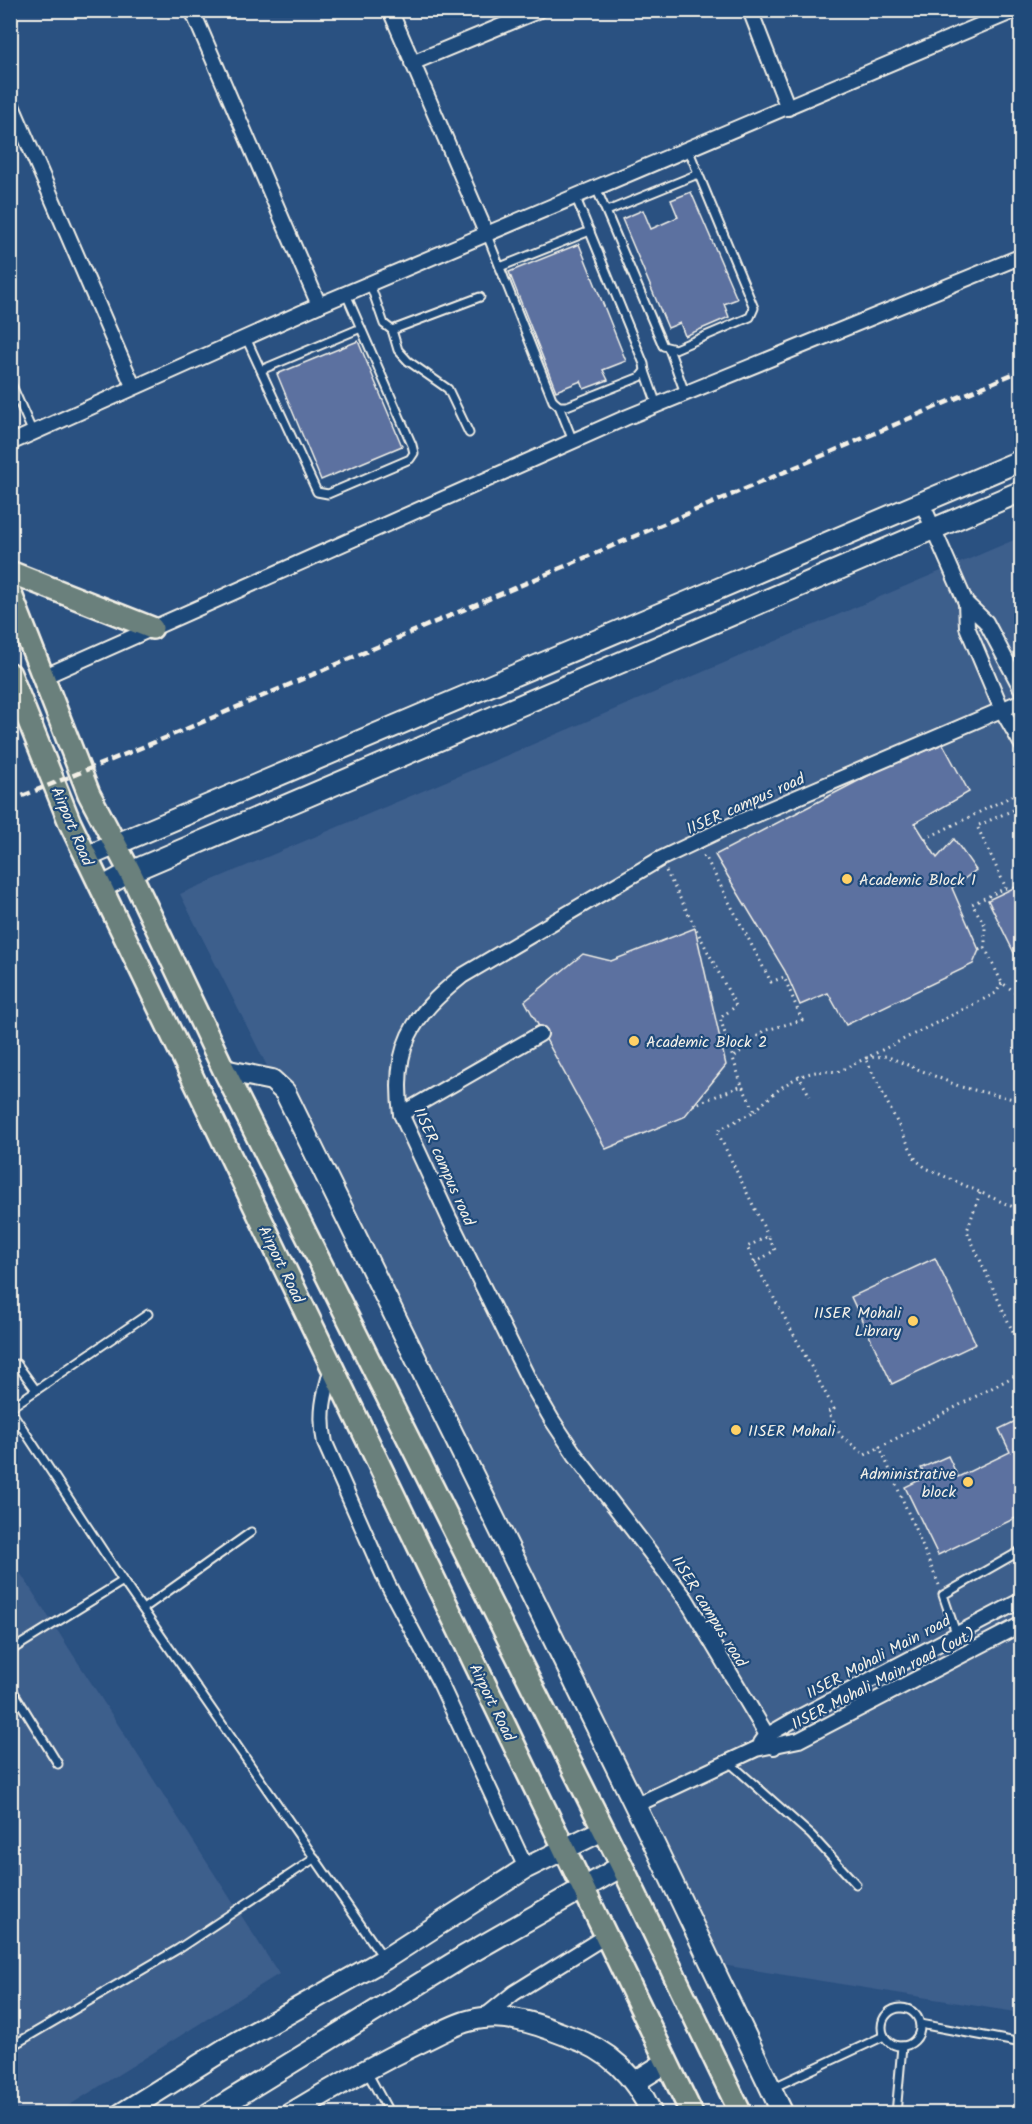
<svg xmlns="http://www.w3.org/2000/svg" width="1032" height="2124" font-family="Kalam,sans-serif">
	<rect width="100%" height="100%" fill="#2a5181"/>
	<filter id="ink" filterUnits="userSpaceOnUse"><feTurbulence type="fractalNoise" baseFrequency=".0167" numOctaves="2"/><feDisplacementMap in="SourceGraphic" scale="12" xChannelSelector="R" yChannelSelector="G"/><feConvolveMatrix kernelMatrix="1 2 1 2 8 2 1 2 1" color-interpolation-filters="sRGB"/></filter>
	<g filter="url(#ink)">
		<g fill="#3d5e8c">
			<polygon points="1021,537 1021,2013 722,1965 180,894"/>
			<polygon points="10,1557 279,1974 57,2113 11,2113"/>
		</g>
		<g fill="#5b71a0" stroke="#f4f1e8" stroke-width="1.5">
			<polygon points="691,192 737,299 724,304 729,317 685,336 680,323 668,328 622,219 643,210 651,229 678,217 671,200"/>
			<polygon points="579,244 626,361 603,370 608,380 584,389 581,381 556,391 509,272"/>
			<polygon points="358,341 402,446 321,480 277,374"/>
			<polygon points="943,744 969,792 915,823 937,858 954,839 976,870 952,888 979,950 973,964 846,1025 828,993 800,1005 785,971 715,855 889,765"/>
			<polygon points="1022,884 1022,969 988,900"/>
			<polygon points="695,928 726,1065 684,1117 606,1149 525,1001 583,954 611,961"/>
			<polygon points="935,1258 976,1344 892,1384 851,1297"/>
			<polygon points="1022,1418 1022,1515 938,1555 905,1487 926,1477 921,1468 948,1456 958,1477 1010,1452 999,1429"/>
		</g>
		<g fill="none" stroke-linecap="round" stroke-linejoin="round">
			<g stroke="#f4f1e8" stroke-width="11">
				<g id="lane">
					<polyline points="597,190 663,346 675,349 750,317 754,308 689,151"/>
					<polyline points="607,211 698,174"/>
					<polyline points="487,235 553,401 559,406 567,406 640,377 645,371 644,364 576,198"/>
					<polyline points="500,267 590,231"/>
					<polyline points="370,284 384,324 392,330 480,297"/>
					<polyline points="392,330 398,350 408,361 448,389 469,433"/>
					<polyline points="246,338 317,492 328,494 410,459 414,453 412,445 346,294"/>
					<polyline points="669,349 685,393"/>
					<polyline points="261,370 361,328"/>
					<polyline points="645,371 657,405"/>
					<polyline points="10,381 33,433"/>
					<polyline points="559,406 573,441"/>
					<polyline points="17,1364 36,1390"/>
					<polyline points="10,1408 148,1314"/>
					<polyline points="10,1409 123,1581 383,1957"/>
					<polyline points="143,1609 251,1532"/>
					<polyline points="956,1633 943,1595 1022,1550"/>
					<polyline points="10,1651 123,1581"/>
					<polyline points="10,1686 58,1764"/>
					<polyline points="729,1762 811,1835 856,1884"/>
					<circle cx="901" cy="2027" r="19"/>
					<polyline points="920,2024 1022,2043"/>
					<polyline points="10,2047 178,1949 315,1858"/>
					<polyline points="366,2070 390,2114"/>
					<polyline points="772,2088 884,2036"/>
					<polyline points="896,2114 902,2046"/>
				</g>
			</g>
			<g stroke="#f4f1e8" stroke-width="18">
				<g id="street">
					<polyline points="192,10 319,305"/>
					<polyline points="390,10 487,235"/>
					<polyline points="750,10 788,108"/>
					<polyline points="412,63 540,10"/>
					<polyline points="10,101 133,386"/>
					<polyline points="10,443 319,305 1016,10"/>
					<polyline points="922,503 966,603 986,622 1022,690"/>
					<polyline points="966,603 967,627 1002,710 1022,745"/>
					<polyline points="43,677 625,418 1022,256"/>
					<polyline points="401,1114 540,1034"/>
					<path d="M332,1368c-8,26 -13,47 -7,75l62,140 54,102 85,183"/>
					<polyline points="761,1743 766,1736 792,1721 1022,1600"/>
					<path d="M774,1747l-88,-148 -110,-143 -24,-36 -22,-38 -81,-164 -48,-104c-9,-67 10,-97 61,-138l198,-117 65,-31 297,-127"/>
					<polyline points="634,1806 756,1749 799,1740 1022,1624"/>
					<polyline points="483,2018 514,1993 607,1935"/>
				</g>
			</g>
			<g stroke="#f4f1e8" stroke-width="24">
				<g id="secondary">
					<polyline points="86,857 1022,460"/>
					<polyline points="101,888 130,872 1022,491"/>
					<polyline points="224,1070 272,1080 285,1092 655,1846 783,2114"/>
					<polyline points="635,2082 667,2062"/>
					<polyline points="121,2114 225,2049 385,1959 526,1868 603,1830"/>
					<polyline points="208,2114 463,1957 622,1866"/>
					<path d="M290,2114c44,-27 87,-51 133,-73 19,-9 39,-21 60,-23 28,-4 59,8 85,18 41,14 66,38 84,78"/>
				</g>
			</g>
			<g stroke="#f4f1e8" stroke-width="26">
				<g id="primary">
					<polyline points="10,572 152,628"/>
					<polyline points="10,592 89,794 130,872 224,1070 622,1866 741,2114"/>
					<polyline points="10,674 70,823 692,2114"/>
				</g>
			</g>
			<g stroke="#f4f1e8" stroke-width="3" stroke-dasharray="1.5 4.5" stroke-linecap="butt">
				<polyline points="925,839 1022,791"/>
				<polyline points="703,857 705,856 771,982 784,977 802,1020 763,1031 732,1059"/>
				<polyline points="666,871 736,1006 720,1018 742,1086"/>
				<polyline points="985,948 985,925 972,904 1006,888 977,826 1022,806"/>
				<polyline points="979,950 985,948 1002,983 1015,992 1022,990"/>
				<polyline points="798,1075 810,1096"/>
				<polyline points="1022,1101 961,1087 886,1056 865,1058 916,1160 926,1168 1022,1211"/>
				<polyline points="693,1105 742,1086 755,1111 717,1131 768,1236"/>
				<path d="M755,1111c25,-24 46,-44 83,-39l158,-79 6,-10"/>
				<polyline points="980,1193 967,1231 1022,1352"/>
				<polyline points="755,1263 775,1250 768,1236 747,1247 755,1263 834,1409 828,1412 841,1436 865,1455 880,1447"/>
				<polyline points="939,1585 880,1447 1022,1372"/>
			</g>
			<use href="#lane" stroke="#1f4a7a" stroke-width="7"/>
			<use href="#street" stroke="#1f4a7a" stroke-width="14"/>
			<use href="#secondary" stroke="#1f4a7a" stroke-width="20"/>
			<use href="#primary" stroke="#6a807c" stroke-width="21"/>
			<polyline stroke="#f4f1e8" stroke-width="4.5" stroke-dasharray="9 4.5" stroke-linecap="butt" points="10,801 165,738 1022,370"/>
		</g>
	</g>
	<g fill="#ffd166" stroke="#1f4a7a" stroke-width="2">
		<circle cx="847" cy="879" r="6"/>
		<circle cx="634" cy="1041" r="6"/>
		<circle cx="913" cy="1321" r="6"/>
		<circle cx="736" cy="1430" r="6"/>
		<circle cx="968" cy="1482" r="6"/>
	</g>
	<g text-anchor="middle" stroke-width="4.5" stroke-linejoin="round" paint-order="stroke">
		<g font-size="16" fill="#f4f1e8" stroke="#1f4a7a">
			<text transform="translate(745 803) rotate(-24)" y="6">IISER campus road</text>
			<text transform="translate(73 826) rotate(67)" y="6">Airport Road</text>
			<text transform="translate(445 1166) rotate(66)" y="6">IISER campus road</text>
			<text transform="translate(282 1264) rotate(64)" y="6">Airport Road</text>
			<text transform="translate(710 1611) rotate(58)" y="6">IISER campus road</text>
			<text transform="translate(878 1656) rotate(-28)" y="6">IISER Mohali Main road</text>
			<text transform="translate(883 1678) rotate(-27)" y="6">IISER Mohali Main road (out)</text>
			<text transform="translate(493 1702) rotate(64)" y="6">Airport Road</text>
		</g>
		<g font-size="16" fill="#f4f1e8" stroke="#1f4a7a" text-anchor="start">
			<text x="859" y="885">Academic Block 1</text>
			<text x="646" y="1047">Academic Block 2</text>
			<text x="901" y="1318" text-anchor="end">IISER Mohali<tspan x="901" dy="18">Library</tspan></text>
			<text x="748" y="1436">IISER Mohali</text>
			<text x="956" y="1479" text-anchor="end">Administrative<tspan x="956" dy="18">block</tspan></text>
		</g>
	</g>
	<rect width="1032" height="2124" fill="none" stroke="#1f4a7a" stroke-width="36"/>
	<rect x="18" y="18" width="996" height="2088" fill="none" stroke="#f4f1e8" stroke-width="2" filter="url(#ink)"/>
</svg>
